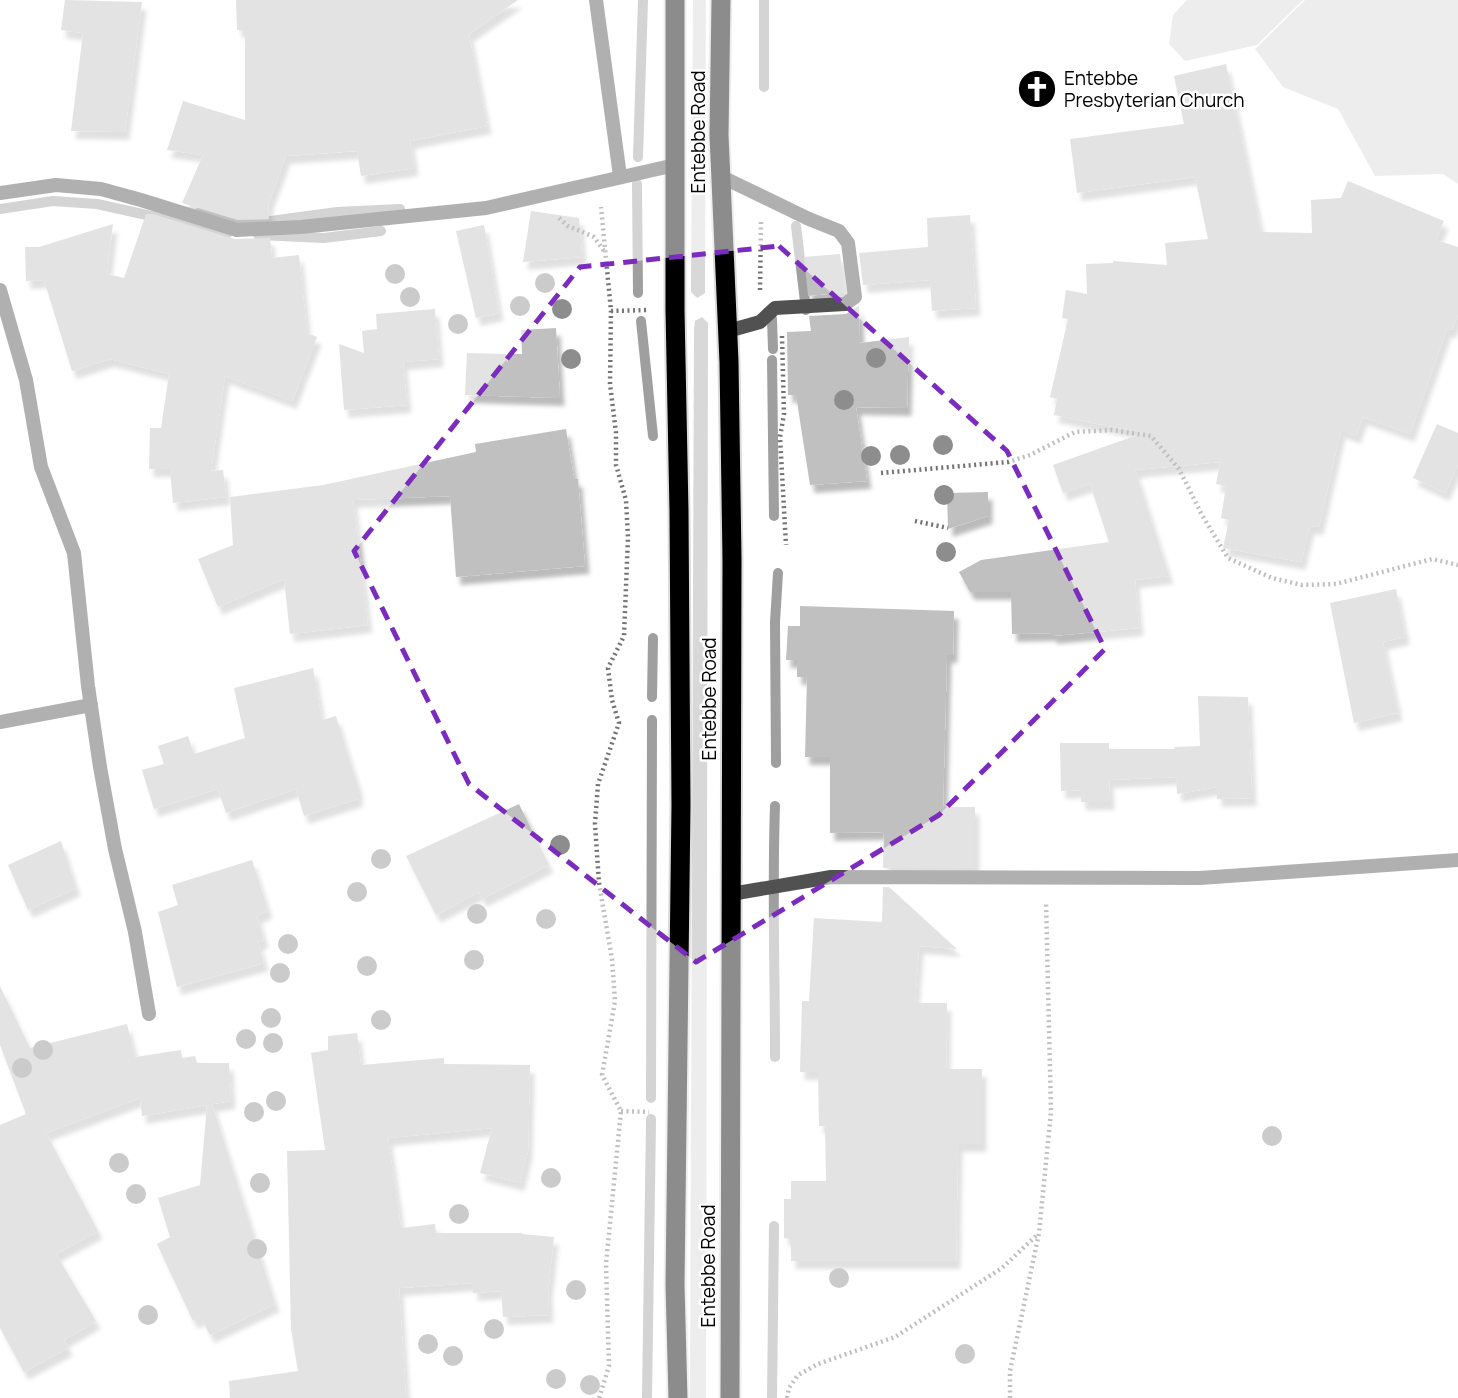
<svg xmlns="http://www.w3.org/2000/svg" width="1458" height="1398" font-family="Manrope,sans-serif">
	<defs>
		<filter id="shadow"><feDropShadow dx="4.5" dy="8" stdDeviation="2" flood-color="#0004"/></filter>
	</defs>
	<rect width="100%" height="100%" fill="#fff"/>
	<g fill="#d8d8d8">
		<polygon points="693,0 706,0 705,293 697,298 691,292 691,287"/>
		<polygon points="1187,0 1303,0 1257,45 1185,61 1169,44 1173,15"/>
		<polygon points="1305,0 1458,0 1458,184 1443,174 1375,176 1338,109 1283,87 1255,49"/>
		<polygon points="702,317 708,323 706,1398 690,1398 694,329 695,321"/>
	</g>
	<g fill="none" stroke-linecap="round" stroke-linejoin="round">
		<g stroke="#9f9f9f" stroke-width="10">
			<polyline points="764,87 764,0"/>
			<polyline points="638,157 643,0"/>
			<polyline points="637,184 638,293"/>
			<polyline points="0,209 53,201 97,204 228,233"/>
			<polyline points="200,212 256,223 337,212 400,209"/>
			<polyline points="796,226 806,310"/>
			<polyline points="258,235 324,238 381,231"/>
			<polyline points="772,319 773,349"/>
			<polyline points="641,321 653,436"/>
			<polyline points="772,360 774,516"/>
			<polyline points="652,697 653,638"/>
			<polyline points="776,763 775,622 778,573"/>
			<path d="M775,1057c0,-84 -3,-168 0,-251"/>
			<polyline points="651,1098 652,720"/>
			<polyline points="647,1398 651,1119"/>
			<polyline points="772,1398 774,1226"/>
		</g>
	</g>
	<g fill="#c0c0c0" filter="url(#shadow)">
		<polygon points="65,0 142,2 125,132 71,131 83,33 61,30"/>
		<polygon points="236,0 518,0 469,34 487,126 410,141 414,168 361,176 357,151 286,156 268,205 269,219 238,220 182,203 203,155 167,150 183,101 245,120 245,30 237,30"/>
		<polygon points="1226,64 1261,232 1312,233 1311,200 1341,198 1348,181 1444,221 1436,240 1458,247 1458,314 1452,330 1447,329 1410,434 1363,417 1356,436 1341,430 1319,527 1310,526 1301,562 1223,548 1229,520 1221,518 1226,486 1216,484 1220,462 1135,470 1169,576 1135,580 1139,628 1052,636 1052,633 1012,634 1011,592 970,592 959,572 981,560 1109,542 1090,484 1063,493 1053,465 1143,433 1054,415 1057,399 1050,397 1068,319 1062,318 1066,290 1087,294 1086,264 1113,263 1113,261 1167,265 1165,243 1208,239 1195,177 1077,193 1070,139 1184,124 1174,76"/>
		<polygon points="531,211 579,218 582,257 523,262"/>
		<polygon points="146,214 153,214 235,239 270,238 272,258 299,255 307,333 317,337 292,401 225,376 211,471 223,470 226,497 173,503 170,469 149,469 150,428 161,428 169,374 110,359 72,371 44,280 26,281 25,247 39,247 113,224 107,274 124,278"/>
		<polygon points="970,215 976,308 932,311 930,280 863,285 859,253 928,247 927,218"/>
		<polygon points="484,225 499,313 476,318 456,231"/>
		<polygon points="840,254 845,292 808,296 804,257"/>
		<polygon points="859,306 860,343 909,337 907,408 856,407 867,481 810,485 796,395 788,395 787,332 811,331 809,316 846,314"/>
		<polygon points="435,309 439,359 403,362 407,405 344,410 339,344 364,353 362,331 377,329 376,314"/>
		<polygon points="556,328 560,398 465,395 467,353 506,354 507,363 509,354 522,354 521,330"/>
		<polygon points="1437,424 1458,433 1458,464 1445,493 1413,478"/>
		<polygon points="566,429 574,479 578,479 585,566 456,577 450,496 353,500 368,625 290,634 284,579 218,607 198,559 233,545 230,497 323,485 476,452 475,444"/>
		<polygon points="988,492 988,516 948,529 947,493"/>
		<polygon points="1396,589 1405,637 1383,642 1398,713 1354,723 1330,603"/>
		<polygon points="800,606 954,611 953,655 947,655 943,807 975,807 975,868 883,868 884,832 830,833 830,757 805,757 807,677 797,677 797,660 786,660 788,626 800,626"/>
		<polygon points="313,668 322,720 336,716 358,787 358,799 304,816 296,789 226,813 218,789 154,809 142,770 164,764 158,746 188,736 194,754 245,738 234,688"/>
		<polygon points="1198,696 1248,697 1252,798 1217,799 1217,787 1177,794 1176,777 1109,780 1110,802 1081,802 1081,790 1061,791 1060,743 1109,743 1109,749 1175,749 1174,747 1200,746"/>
		<polygon points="519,804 549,865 482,899 479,892 436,915 406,856"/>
		<polygon points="61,841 76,888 28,910 8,865"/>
		<polygon points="252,860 268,910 257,916 264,940 258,942 264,963 177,987 158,912 178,905 172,885"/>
		<polygon points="883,887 889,887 957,949 919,946 915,1003 947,1003 946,1069 982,1069 982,1144 958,1144 956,1261 791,1261 791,1239 784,1238 784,1199 791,1199 791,1181 826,1181 825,1126 819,1126 818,1072 800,1072 802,1001 809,1001 814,918 882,922"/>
		<polygon points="0,986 30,1048 127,1024 135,1057 181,1050 182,1058 195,1056 197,1063 229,1063 231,1101 212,1104 275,1304 210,1335 201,1317 193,1321 157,1244 170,1237 158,1198 200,1185 207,1105 142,1116 140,1098 46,1133 98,1231 56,1254 96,1321 64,1340 68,1348 24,1372 0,1328 0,1125 26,1114 0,1045"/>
		<polygon points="357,1033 361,1065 444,1058 444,1064 530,1065 528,1151 520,1183 480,1173 492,1128 388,1138 401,1228 435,1224 436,1233 522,1233 522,1234 554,1237 548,1292 549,1315 503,1317 501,1291 473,1293 473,1283 399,1288 406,1398 230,1398 229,1381 298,1371 291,1329 287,1151 325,1150 311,1053 328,1050 328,1036"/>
	</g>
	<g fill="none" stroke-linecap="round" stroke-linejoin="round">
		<g stroke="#dbdbdb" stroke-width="23">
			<g id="trunk">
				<polyline points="675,0 675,310 679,511 681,805 675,1285 678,1398"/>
				<polyline points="721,0 719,135 729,362 732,559 730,1398"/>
			</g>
		</g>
		<g stroke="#737373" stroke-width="4.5" stroke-dasharray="2 3.5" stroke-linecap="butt">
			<polyline points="559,218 568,226 594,237 604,251"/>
			<polyline points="760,290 761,222"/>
			<polyline points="611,311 647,310"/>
			<polyline points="782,336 784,414 780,437 786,545"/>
			<polyline points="881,473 1008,462 1030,455 1075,432 1112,430 1151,436 1179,469 1202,515 1228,558 1272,578 1302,585 1336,584 1432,559 1458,565"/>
			<polyline points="915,521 948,528"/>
			<polyline points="621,1111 649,1112"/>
			<polyline points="599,1398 609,1366 606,1264 621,1111 602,1075 615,1001 612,959 599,883 595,824 598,784 619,723 612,700 608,668 624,636 628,537 626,500 616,465 616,433 610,384 611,311 601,207"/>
			<polyline points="787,1398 789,1388 798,1375 818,1364 895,1337 1002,1268 1038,1234"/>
			<polyline points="1010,1398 1010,1371 1039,1233 1051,1112 1046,902"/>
		</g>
		<polyline stroke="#515151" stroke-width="14" points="720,176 809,219 839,231 848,243 855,297 845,304 775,308 760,322 728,331"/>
		<g stroke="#515151" stroke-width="14">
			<polyline points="596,0 620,176"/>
			<polyline points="0,193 56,185 101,189 141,200 237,230 301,227 486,208 675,165"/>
			<polyline points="0,290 26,380 41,467 74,553 88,686 100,767 115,849 135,932 149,1014"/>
			<polyline points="0,722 91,705"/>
			<polyline points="731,894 831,877 1200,878 1458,860"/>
		</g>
		<use href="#trunk" stroke="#000" stroke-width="19"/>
	</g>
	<g fill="#8d8d8d">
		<circle cx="395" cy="274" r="10"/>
		<circle cx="545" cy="283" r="10"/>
		<circle cx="410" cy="297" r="10"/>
		<circle cx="520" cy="306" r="10"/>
		<circle cx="562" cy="309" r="10"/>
		<circle cx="458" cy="324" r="10"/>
		<circle cx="876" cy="358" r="10"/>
		<circle cx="571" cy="359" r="10"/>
		<circle cx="844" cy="400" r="10"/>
		<circle cx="943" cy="445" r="10"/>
		<circle cx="900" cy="455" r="10"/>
		<circle cx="871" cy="456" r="10"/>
		<circle cx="944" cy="495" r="10"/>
		<circle cx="946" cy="552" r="10"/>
		<circle cx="560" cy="845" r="10"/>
		<circle cx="381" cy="859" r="10"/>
		<circle cx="357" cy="892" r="10"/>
		<circle cx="477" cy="914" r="10"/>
		<circle cx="546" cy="919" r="10"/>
		<circle cx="288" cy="944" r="10"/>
		<circle cx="474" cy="960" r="10"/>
		<circle cx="367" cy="966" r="10"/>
		<circle cx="280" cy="973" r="10"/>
		<circle cx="271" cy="1018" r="10"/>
		<circle cx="381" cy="1020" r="10"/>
		<circle cx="246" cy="1039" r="10"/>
		<circle cx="273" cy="1043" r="10"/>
		<circle cx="43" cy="1050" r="10"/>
		<circle cx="22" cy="1068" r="10"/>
		<circle cx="276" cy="1101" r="10"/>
		<circle cx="254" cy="1112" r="10"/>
		<circle cx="1272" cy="1136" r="10"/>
		<circle cx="119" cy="1163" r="10"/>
		<circle cx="551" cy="1178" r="10"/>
		<circle cx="260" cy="1183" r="10"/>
		<circle cx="136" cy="1194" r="10"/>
		<circle cx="459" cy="1214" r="10"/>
		<circle cx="257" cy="1249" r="10"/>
		<circle cx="839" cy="1278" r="10"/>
		<circle cx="576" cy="1290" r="10"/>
		<circle cx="148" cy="1315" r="10"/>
		<circle cx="494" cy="1329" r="10"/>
		<circle cx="428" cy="1344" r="10"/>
		<circle cx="965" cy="1354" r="10"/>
		<circle cx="453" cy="1356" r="10"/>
		<circle cx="556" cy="1379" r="10"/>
		<circle cx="590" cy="1385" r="10"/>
	</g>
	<path d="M0 0H1458V1398H0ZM779,246l228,205 98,198 -166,166 -243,147 -227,-178 -115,-233 226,-284z" fill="#fff" fill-opacity=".55" fill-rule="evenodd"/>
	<path fill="none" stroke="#7b2cbf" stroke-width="5" stroke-dasharray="14 9" stroke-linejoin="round" d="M779,246l228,205 98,198 -166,166 -243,147 -227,-178 -115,-233 226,-284z"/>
	<defs>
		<g id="church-disc" transform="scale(2.0125)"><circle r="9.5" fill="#000" stroke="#fff"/><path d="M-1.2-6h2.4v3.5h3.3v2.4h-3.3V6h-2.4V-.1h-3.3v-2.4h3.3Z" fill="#fff"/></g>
	</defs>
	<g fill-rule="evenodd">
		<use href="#church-disc" x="1037" y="89"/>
	</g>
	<g text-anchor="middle" stroke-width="5" stroke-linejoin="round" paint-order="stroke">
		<g font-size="19" fill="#000" stroke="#fff" text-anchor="start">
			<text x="1064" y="85">Entebbe<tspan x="1064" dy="22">Presbyterian Church</tspan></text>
		</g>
		<g font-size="19" fill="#000" stroke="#fff">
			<text transform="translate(698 132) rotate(-90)" y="7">Entebbe Road</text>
			<text transform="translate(709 699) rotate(-90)" y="7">Entebbe Road</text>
			<text transform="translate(708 1266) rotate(-90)" y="7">Entebbe Road</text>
		</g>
	</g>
</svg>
